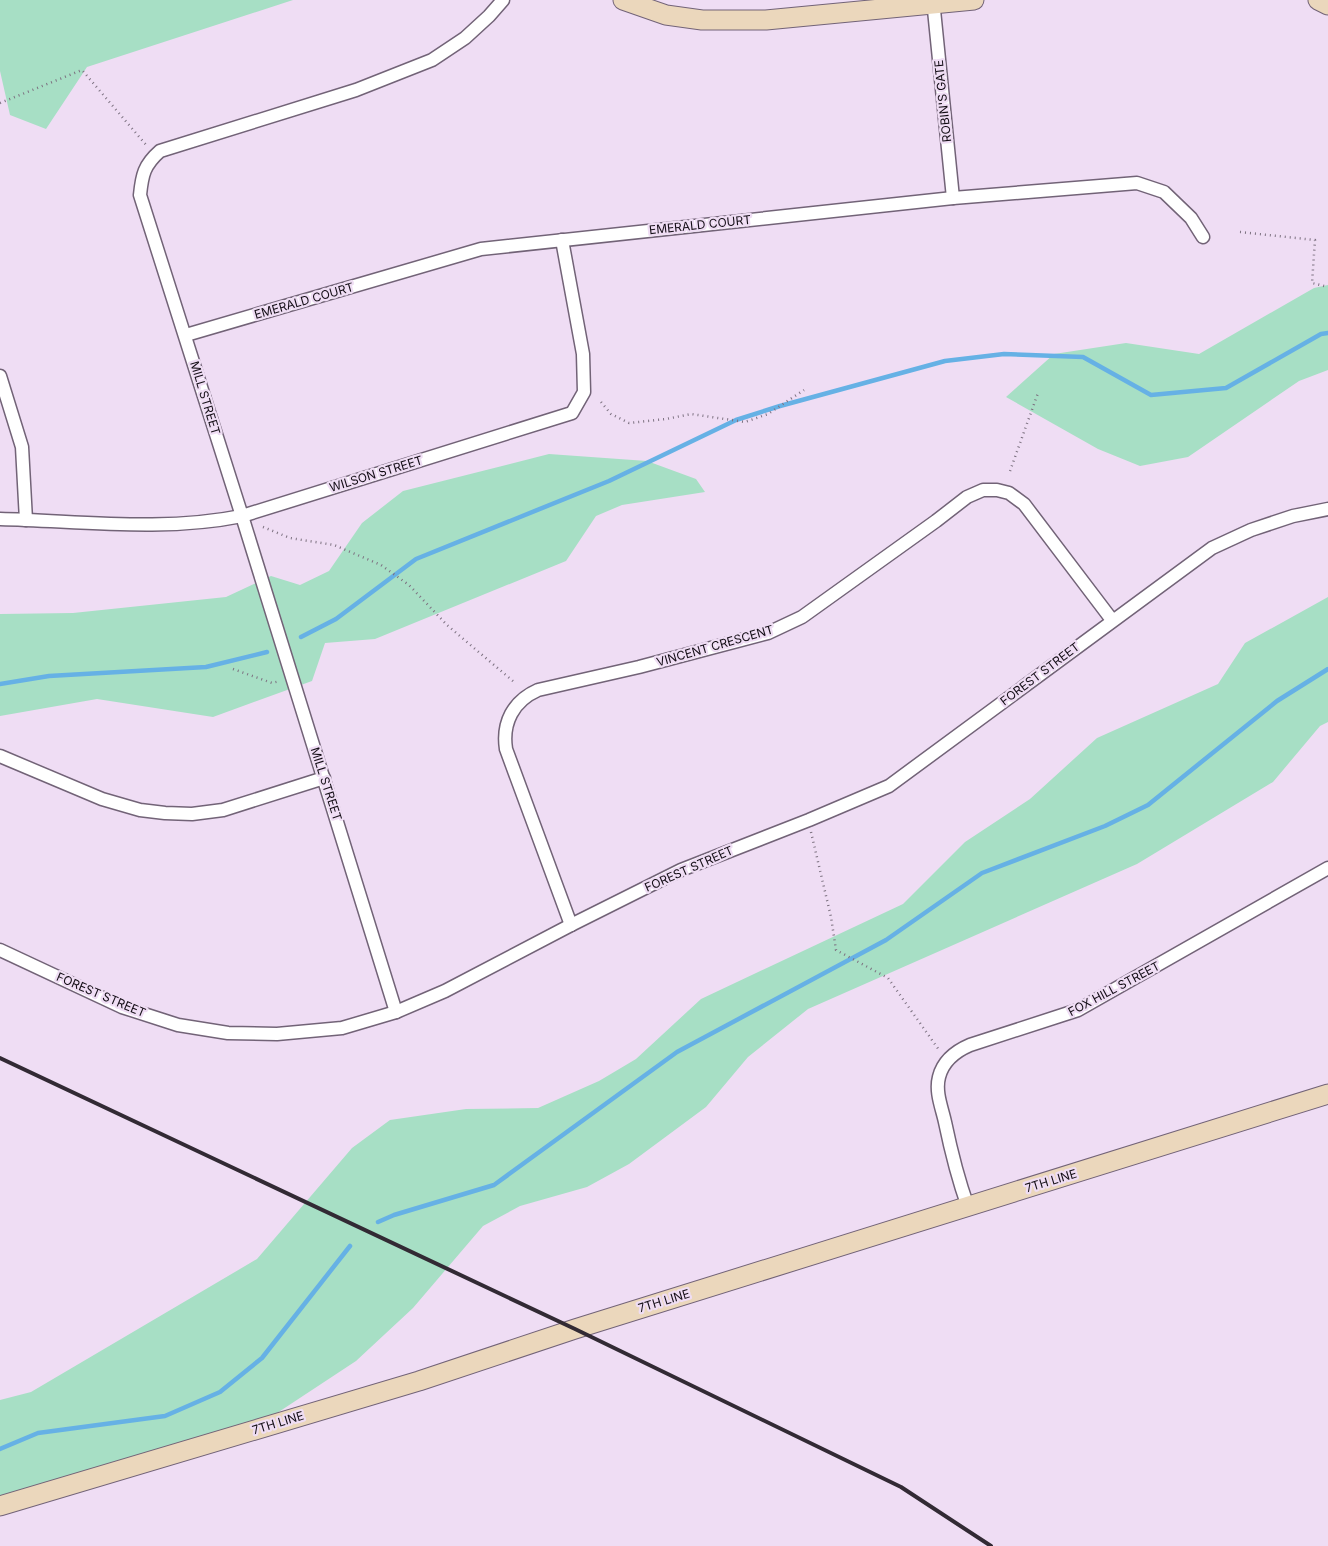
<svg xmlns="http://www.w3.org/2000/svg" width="1328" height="1546" font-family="Inter,sans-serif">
	<rect width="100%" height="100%" fill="#efddf4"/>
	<g fill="#a7dfc5">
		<polygon points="0,0 293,0 87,67 46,129 10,115 0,71"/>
		<polygon points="1328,285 1328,370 1299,381 1188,457 1140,466 1098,449 1006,397 1054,354 1126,343 1199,354 1314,288"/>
		<polygon points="549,454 647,461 696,479 705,492 622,505 596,516 566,561 375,639 325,643 312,681 213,717 97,699 0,716 0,614 73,613 226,597 271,576 300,585 329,571 362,523 403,491"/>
		<polygon points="1328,597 1328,722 1320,726 1273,782 1137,864 808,1009 748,1057 706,1107 629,1164 587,1187 520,1206 483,1226 413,1308 356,1361 268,1419 0,1497 0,1400 31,1392 257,1259 352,1148 390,1120 466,1109 538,1108 599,1081 636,1059 701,999 903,904 965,842 1030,799 1097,738 1218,684 1245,643"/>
	</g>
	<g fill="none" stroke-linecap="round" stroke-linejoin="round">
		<g stroke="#66b1e5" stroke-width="4.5">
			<polyline points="301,637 336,619 416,559 609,481 736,420 780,406 945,361 1004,354 1083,357 1151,395 1226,388 1321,334 1328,333"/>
			<polyline points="0,684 49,676 206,667 267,652"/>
			<polyline points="378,1222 394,1215 494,1185 677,1052 886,940 982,873 1105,826 1148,805 1277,701 1328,669"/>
			<polyline points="0,1449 38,1433 165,1416 220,1392 262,1358 350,1246"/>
		</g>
		<g stroke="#726377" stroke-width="15">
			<g id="street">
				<polyline points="933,0 953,198"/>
				<polyline points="186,335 481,249 953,198 1137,183 1164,192 1191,218 1203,237"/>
				<polyline points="0,376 22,447 26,520"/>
				<path d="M0,519c81,2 163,13 242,-3l330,-103 12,-21 -1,-38 -21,-114"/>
				<polyline points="0,756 102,799 140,810 165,813 192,814 223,810 324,778"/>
				<path d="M571,925l-65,-176c-4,-26 7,-48 32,-59l101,-23 129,-34 34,-16 134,-96 31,-24 16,-7h14l12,3 15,11 88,116"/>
				<polyline points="0,950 122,1007 178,1025 228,1033 277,1034 342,1028 396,1012 445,991 571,925 681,870 809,820 889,786 1212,548 1251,530 1293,516 1328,509"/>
				<path d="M396,1012l-154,-496 -102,-321c2,-20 4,-30 20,-44l196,-61 76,-30 33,-22 24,-22 14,-16"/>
				<path d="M968,1207c-10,-28 -17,-56 -23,-85 -3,-14 -10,-30 -6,-45 4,-16 17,-26 31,-32l108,-35 250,-142"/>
			</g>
		</g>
		<g stroke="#726377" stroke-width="21">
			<g id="secondary">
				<polyline points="623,0 666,15 702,20 766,20 974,0"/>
				<polyline points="1318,0 1328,5"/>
				<polyline points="0,1506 419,1381 575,1329 1328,1094"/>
			</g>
		</g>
		<g stroke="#7d7281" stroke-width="2.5" stroke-dasharray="1 4" stroke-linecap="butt">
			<polyline points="0,103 82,70 147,146"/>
			<polyline points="1240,232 1315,240 1312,283 1328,287"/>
			<polyline points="601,402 611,414 629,423 666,419 691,414 745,422 768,414 804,390"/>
			<polyline points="1010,471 1038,393"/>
			<polyline points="263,527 290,538 334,545 381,565 409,585 447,625 514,682"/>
			<polyline points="233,669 272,683 280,681"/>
			<polyline points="811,832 831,917 836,950 888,978 939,1050"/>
		</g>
		<use href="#street" stroke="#fff" stroke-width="12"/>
		<use href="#secondary" stroke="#ebd7bc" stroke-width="19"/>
		<polyline stroke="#322a34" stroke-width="4" points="0,1058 575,1329 901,1487 991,1546"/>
	</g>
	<g text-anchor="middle" stroke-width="4.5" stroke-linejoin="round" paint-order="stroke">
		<g font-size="12" fill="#120c14" stroke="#efddf4">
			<text transform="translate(943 101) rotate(-96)" y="4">ROBIN'S GATE</text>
			<text transform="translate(700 225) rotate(-6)" y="4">EMERALD COURT</text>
			<text transform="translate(304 301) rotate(-16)" y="4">EMERALD COURT</text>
			<text transform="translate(205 398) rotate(73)" y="4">MILL STREET</text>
			<text transform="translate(376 474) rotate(-17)" y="4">WILSON STREET</text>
			<text transform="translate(715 646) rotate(-16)" y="4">VINCENT CRESCENT</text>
			<text transform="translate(1040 674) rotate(-37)" y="4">FOREST STREET</text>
			<text transform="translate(326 784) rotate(72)" y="4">MILL STREET</text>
			<text transform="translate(689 869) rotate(-24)" y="4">FOREST STREET</text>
			<text transform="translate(1114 989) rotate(-28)" y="4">FOX HILL STREET</text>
			<text transform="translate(101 995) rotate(23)" y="4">FOREST STREET</text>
			<text transform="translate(1051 1181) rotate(-17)" y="4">7TH LINE</text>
			<text transform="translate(664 1301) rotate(-17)" y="4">7TH LINE</text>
			<text transform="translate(278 1423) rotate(-17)" y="4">7TH LINE</text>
		</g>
	</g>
</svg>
